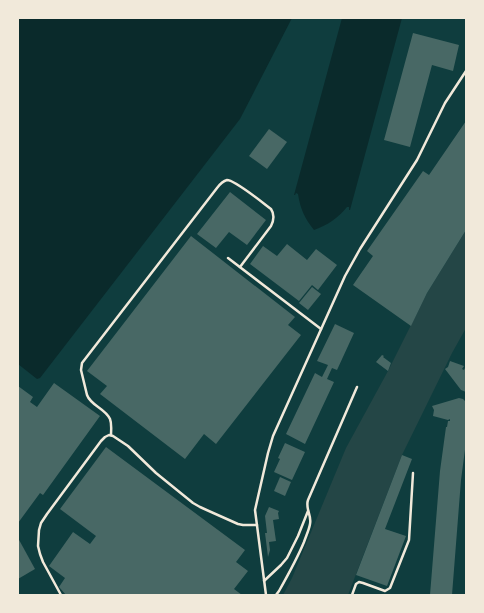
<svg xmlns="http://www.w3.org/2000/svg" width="484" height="613" font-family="Commissioner,sans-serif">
	<rect width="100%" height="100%" fill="#0f3d3e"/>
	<polygon fill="#244646" points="466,230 466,328 452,353 402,455 348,595 283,595 292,578 346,448 388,371 427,293"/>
	<g fill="#0a2a2b">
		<polygon points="18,18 292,18 240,119 40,378 37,379 18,364"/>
		<path d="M342,18h60l-52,192h-1v-3h-2c-9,11 -19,18 -33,23 -9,-11 -14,-22 -16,-36l-2,-1 -1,2h-1z"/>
	</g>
	<g fill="#486865">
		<polygon points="413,33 459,45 453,71 432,65 410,147 384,140"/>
		<polygon points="466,121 466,230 427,293 411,326 353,285 373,256 367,251 423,171 429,175"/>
		<polygon points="269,129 287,142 267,169 249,156"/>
		<polygon points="230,192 266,220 247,245 229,232 216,248 197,234"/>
		<polygon points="191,236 295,317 288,325 301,335 216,444 204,434 185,459 100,394 107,386 87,371"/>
		<polygon points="287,244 307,260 316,249 337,265 318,290 312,285 299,301 250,264 263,246 277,256"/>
		<polygon points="312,287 321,294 308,310 299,303"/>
		<polygon points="335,324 354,333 337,370 332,368 327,379 334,382 305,444 286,434 315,373 322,377 328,365 317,361"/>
		<polygon points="382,355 384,356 383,357 391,363 388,371 376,362"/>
		<polygon points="450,361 464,366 462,369 464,370 466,366 466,392 461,390 445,369 448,367"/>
		<polygon points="54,383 100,416 43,495 40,493 18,523 18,386 33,397 30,402 37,407"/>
		<polygon points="459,398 463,399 466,402 466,442 461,480 452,595 430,595 440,471 446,427 447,427 448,421 450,421 450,419 448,420 433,416 434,410 432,406"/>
		<polygon points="285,443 305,452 292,480 274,472 280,459 278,458"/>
		<polygon points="106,447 245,550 236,562 248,571 234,589 242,595 66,595 59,587 65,578 49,566 73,532 90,544 96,536 60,509"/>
		<polygon points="402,455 412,459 385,529 406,536 387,586 356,575"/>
		<polygon points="280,477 291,482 285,496 274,491"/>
		<polygon points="269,507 279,511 278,513 279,519 273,520 276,541 269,542 270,550 268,557 265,533 267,533 265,516"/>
		<polygon points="18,538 35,569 18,579"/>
	</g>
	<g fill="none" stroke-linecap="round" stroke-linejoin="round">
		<g stroke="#f1e9da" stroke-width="2.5">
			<polyline points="228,258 321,329"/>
			<path d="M111,435c0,-5 1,-11 -1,-16 -5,-11 -19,-13 -23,-24l-6,-25 1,-7 135,-175c3,-4 6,-7 10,-8 8,0 36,23 44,29 4,6 3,11 0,17l-31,41"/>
			<polyline points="264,581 281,565 287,558 298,536 308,511"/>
			<polyline points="61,595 43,562 40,554 38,546 39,530 41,523 47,514 101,441 105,437 109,435 113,436 128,446 156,473 193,503 200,507 238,524 243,525 257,525"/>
			<polyline points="266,595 255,510 268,453 273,436 345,276 360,249 417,160 445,103 466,71"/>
			<path d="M276,595l3,-4c9,-16 18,-32 25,-49 2,-6 5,-12 6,-18 2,-9 -5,-15 -2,-24l49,-113"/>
			<polyline points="352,595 356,584 359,582 363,583 385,591 390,588 409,540 413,473"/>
		</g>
	</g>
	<rect width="484" height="613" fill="none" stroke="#f1e9da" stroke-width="38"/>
</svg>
